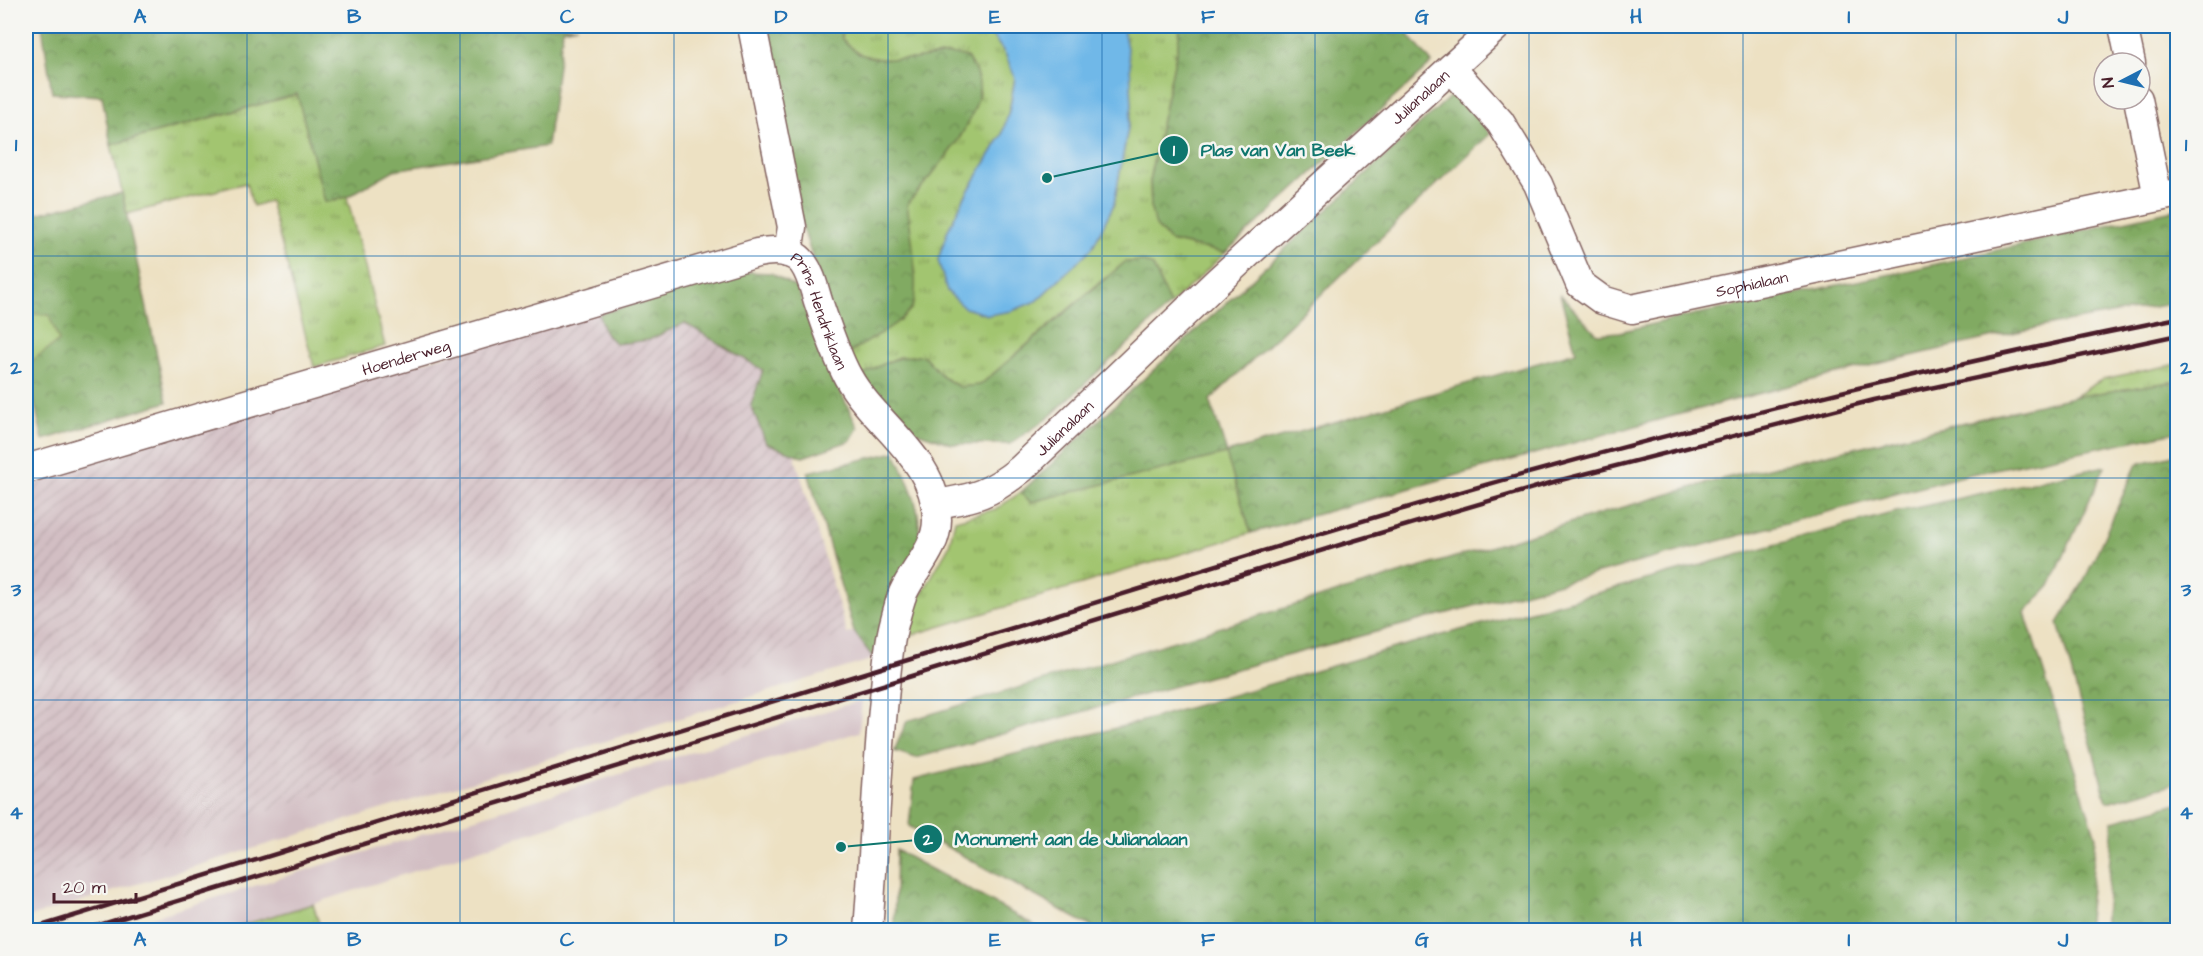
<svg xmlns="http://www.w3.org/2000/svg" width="2203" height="956" font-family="'Architects Daughter',sans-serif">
	<defs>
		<pattern id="industrial-furrows" width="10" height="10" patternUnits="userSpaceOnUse" patternTransform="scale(1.5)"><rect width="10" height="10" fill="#d2bec3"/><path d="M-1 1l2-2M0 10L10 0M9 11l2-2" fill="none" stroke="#b6a3a8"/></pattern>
		<pattern id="grass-tufts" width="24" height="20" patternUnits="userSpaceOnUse" patternTransform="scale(1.5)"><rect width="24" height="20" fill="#a2c56f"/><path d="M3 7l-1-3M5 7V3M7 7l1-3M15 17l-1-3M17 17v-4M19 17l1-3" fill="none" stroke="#869f5b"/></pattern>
		<pattern id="forest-crowns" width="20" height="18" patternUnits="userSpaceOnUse" patternTransform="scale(1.5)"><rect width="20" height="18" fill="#81aa62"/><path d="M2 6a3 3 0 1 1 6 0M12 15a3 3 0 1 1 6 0" fill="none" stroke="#6c8a51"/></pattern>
	</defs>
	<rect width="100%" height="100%" fill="#f6f6f2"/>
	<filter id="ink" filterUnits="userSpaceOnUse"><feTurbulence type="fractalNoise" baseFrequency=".0167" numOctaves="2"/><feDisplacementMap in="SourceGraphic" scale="12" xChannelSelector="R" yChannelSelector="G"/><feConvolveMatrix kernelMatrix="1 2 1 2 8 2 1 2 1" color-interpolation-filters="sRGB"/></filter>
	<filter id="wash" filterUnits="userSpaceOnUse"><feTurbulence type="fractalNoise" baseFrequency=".008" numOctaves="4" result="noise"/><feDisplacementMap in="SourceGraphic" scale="24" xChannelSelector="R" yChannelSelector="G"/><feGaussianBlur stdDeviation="1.35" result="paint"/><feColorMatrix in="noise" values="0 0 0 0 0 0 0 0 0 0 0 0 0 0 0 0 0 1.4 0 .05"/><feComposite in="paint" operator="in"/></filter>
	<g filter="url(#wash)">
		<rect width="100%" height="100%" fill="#ede1c3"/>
		<polygon fill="url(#industrial-furrows)" points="740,269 848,637 26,891 26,478"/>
		<g fill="#d2bec3">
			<polygon points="854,632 874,659 26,918 26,885"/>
			<polygon points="862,700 859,732 580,817 313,904 225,930 110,930"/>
		</g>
		<g fill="url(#grass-tufts)" stroke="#76724d" stroke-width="1.5">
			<path d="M840,26h123l28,8 14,19 10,25 -5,29 -8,28 -38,63 -16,32 -10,30 98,41 56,-53 22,-44 18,-98 -8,-73 -3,-7h59l-2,19 -28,131 1,34 19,31 55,12 -55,52 -17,-39 -48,12 -125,107 -21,2 -16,-10 -19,-21 -26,1 -43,22 -11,-23 43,-28 24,-92 -4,-32 53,-66 20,-47 -31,-37c-28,4 -62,11 -89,0 -6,-3 -13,-10 -18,-15z"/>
			<polygon points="298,94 325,202 347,197 385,346 314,367 270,201 253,206 246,183 127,214 111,145"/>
			<polygon points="2177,364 2177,381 2073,397 2103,379"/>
			<polygon points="1227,453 1251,533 902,638 911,613 949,546 955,520 996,509 1020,493 1031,502"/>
			<polygon points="313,904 321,930 225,930"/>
		</g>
		<g fill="url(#forest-crowns)" stroke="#666446" stroke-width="1.5">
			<polygon points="42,26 578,26 563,29 547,146 394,170 347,197 325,202 297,94 111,145 102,96 52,93"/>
			<path d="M769,26h71l2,13 17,15 21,5h34l35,-5 18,3c6,10 14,22 12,34 -4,37 -49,86 -72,113 3,21 15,92 3,106 -14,17 -48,34 -66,46l-42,-131z"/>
			<polygon points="1180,26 1387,26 1396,34 1403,28 1432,63 1225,253 1170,241 1156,226 1151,210 1150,176 1178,45"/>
			<path d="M1454,93l28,29 8,12 -280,266 17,53 349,-101 -16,-58 37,40 22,-2 68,-16 219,-45 271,-62v94c-53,9 -107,17 -160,29 -258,56 -512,130 -766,201l-25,-79 -195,48 -11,-9z"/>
			<polygon points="122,193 167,402 43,440 31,388 26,347 26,280 39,245 36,214"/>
			<path d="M1142,261l11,5 17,39 -122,113 -38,26h-58l-50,-17 -47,-48c25,-13 40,-25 69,-23l19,21 16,10 21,-2 145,-123z"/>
			<polygon points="746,272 771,273 797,288 823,356 858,428 850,441 803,457 766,443 751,405 763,370 685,323 649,340 616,344 604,332 599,314"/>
			<polygon points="2177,381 2177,432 1971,474 1244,667 916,758 894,751 907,721 1596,515 1725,478 2073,397"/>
			<path d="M895,452c14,32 27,54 24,90l-45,117 -20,-27 -46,-160z"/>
			<polygon points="2177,454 2177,783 2107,802 2058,623 2084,581 2137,464"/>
			<polygon points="2105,466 2050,586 2025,613 2096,837 2087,930 1097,930 909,826 914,780 1143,721 1394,648 1892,513"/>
			<polygon points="2177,803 2177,930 2104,930 2113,821"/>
			<polygon points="896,850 1043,930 894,930"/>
		</g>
		<polygon fill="#a2c56f" stroke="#76724d" stroke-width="1.5" points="26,313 49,315 59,341 26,365"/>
		<polygon fill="#70b8e8" stroke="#5d6c8a" stroke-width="1.5" points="963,26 1121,26 1124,33 1130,64 1132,106 1114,204 1092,248 1036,301 1012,311 988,315 965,308 947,291 938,260 948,230 964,198 1002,135 1010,107 1015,78 1005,53 991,34"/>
	</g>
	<g filter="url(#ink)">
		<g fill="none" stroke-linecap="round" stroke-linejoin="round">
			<g stroke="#836360" stroke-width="31">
				<g id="street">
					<polyline points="752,26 789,212 792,227 788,253"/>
					<polyline points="2123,26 2131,63"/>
					<path id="s1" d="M1451,68l49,54 38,62 42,100 22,16 30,9 546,-116"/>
					<polyline points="2138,99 2158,197"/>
					<path id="s2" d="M26,469l731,-216c15,-3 35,-4 46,10 8,11 11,25 15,38 9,26 17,52 30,76 27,49 89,81 89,143 0,28 -23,49 -34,73 -4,10 -7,23 -10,35 -6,26 -7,53 -10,81 -7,73 -9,148 -15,221"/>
					<path id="s3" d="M936,504c39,-6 54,-10 85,-35l197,-188 279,-255"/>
				</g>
			</g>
			<use href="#street" stroke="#fff" stroke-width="28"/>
			<g stroke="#4a1f2b" stroke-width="4.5">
				<path d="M28,930c315,-96 630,-193 945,-290 172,-52 343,-107 516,-156 228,-64 457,-120 689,-166"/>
				<polyline points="83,930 1343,544 1557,481 1874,400 2178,335"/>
			</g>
		</g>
	</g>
	<path fill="none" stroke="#1f6fb2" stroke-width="1.5" stroke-opacity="0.55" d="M247,26v904M460,26v904M674,26v904M888,26v904M1102,26v904M1315,26v904M1529,26v904M1743,26v904M1956,26v904M26,256h2152M26,478h2152M26,700h2152"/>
	<g text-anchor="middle" stroke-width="5" stroke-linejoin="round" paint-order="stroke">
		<g font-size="16" fill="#4a1f2b" stroke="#f6f6f2">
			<text dy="6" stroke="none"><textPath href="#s3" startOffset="639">Julianalaan</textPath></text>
			<text dy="6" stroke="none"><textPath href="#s1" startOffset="435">Sophialaan</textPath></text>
			<text dy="6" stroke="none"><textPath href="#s2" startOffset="862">Prins Hendriklaan</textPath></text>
			<text dy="6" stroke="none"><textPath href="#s2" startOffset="396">Hoenderweg</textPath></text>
			<text dy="6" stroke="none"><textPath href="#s3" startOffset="153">Julianalaan</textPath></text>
		</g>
	</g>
	<path fill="none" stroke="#0f766e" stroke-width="2" d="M1047 178L1174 150M841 847L928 839"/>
	<g fill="#0f766e" stroke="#f6f6f2" stroke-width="2">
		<circle cx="1047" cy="178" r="6"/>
		<circle cx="841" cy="847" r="6"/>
		<circle cx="1174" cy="150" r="15"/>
		<circle cx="928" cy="839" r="15"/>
	</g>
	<g font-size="18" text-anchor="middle" font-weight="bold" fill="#fff">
		<text x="1174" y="156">1</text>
		<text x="928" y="845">2</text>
	</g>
	<g font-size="18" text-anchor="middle" font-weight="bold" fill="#0f766e" stroke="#f6f6f2" stroke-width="5" stroke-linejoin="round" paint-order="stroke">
		<text x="1278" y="156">Plas van Van Beek</text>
		<text x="1071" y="845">Monument aan de Julianalaan</text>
	</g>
	<rect width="2203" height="956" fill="none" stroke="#f6f6f2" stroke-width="66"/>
	<g transform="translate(2122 81) rotate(263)"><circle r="28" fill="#f6f6f2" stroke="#b1a0a2" stroke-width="1.5"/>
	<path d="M0-4.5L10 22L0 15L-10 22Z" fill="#1f6fb2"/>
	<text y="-9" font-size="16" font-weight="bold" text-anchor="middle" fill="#4a1f2b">N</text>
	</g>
	<path d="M54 893v9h82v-9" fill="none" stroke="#4a1f2b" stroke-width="3"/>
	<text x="63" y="893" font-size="18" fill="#4a1f2b" stroke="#f6f6f2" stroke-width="4.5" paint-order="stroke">20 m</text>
	<rect x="33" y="33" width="2137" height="890" fill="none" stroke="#1f6fb2" stroke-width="2"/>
	<g font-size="20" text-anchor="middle" font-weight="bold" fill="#1f6fb2">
		<text x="140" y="23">A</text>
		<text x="354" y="23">B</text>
		<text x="567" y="23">C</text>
		<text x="781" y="23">D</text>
		<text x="995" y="23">E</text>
		<text x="1208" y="23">F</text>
		<text x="1422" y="23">G</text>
		<text x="1636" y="23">H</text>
		<text x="1849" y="23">I</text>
		<text x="2063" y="23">J</text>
		<text x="16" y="151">1</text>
		<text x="2186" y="151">1</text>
		<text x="16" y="374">2</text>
		<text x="2186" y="374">2</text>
		<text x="16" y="596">3</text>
		<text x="2186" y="596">3</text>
		<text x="16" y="819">4</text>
		<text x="2186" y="819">4</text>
		<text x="140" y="946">A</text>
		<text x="354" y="946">B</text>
		<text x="567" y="946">C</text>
		<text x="781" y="946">D</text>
		<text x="995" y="946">E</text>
		<text x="1208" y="946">F</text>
		<text x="1422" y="946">G</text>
		<text x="1636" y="946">H</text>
		<text x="1849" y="946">I</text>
		<text x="2063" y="946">J</text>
	</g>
</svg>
